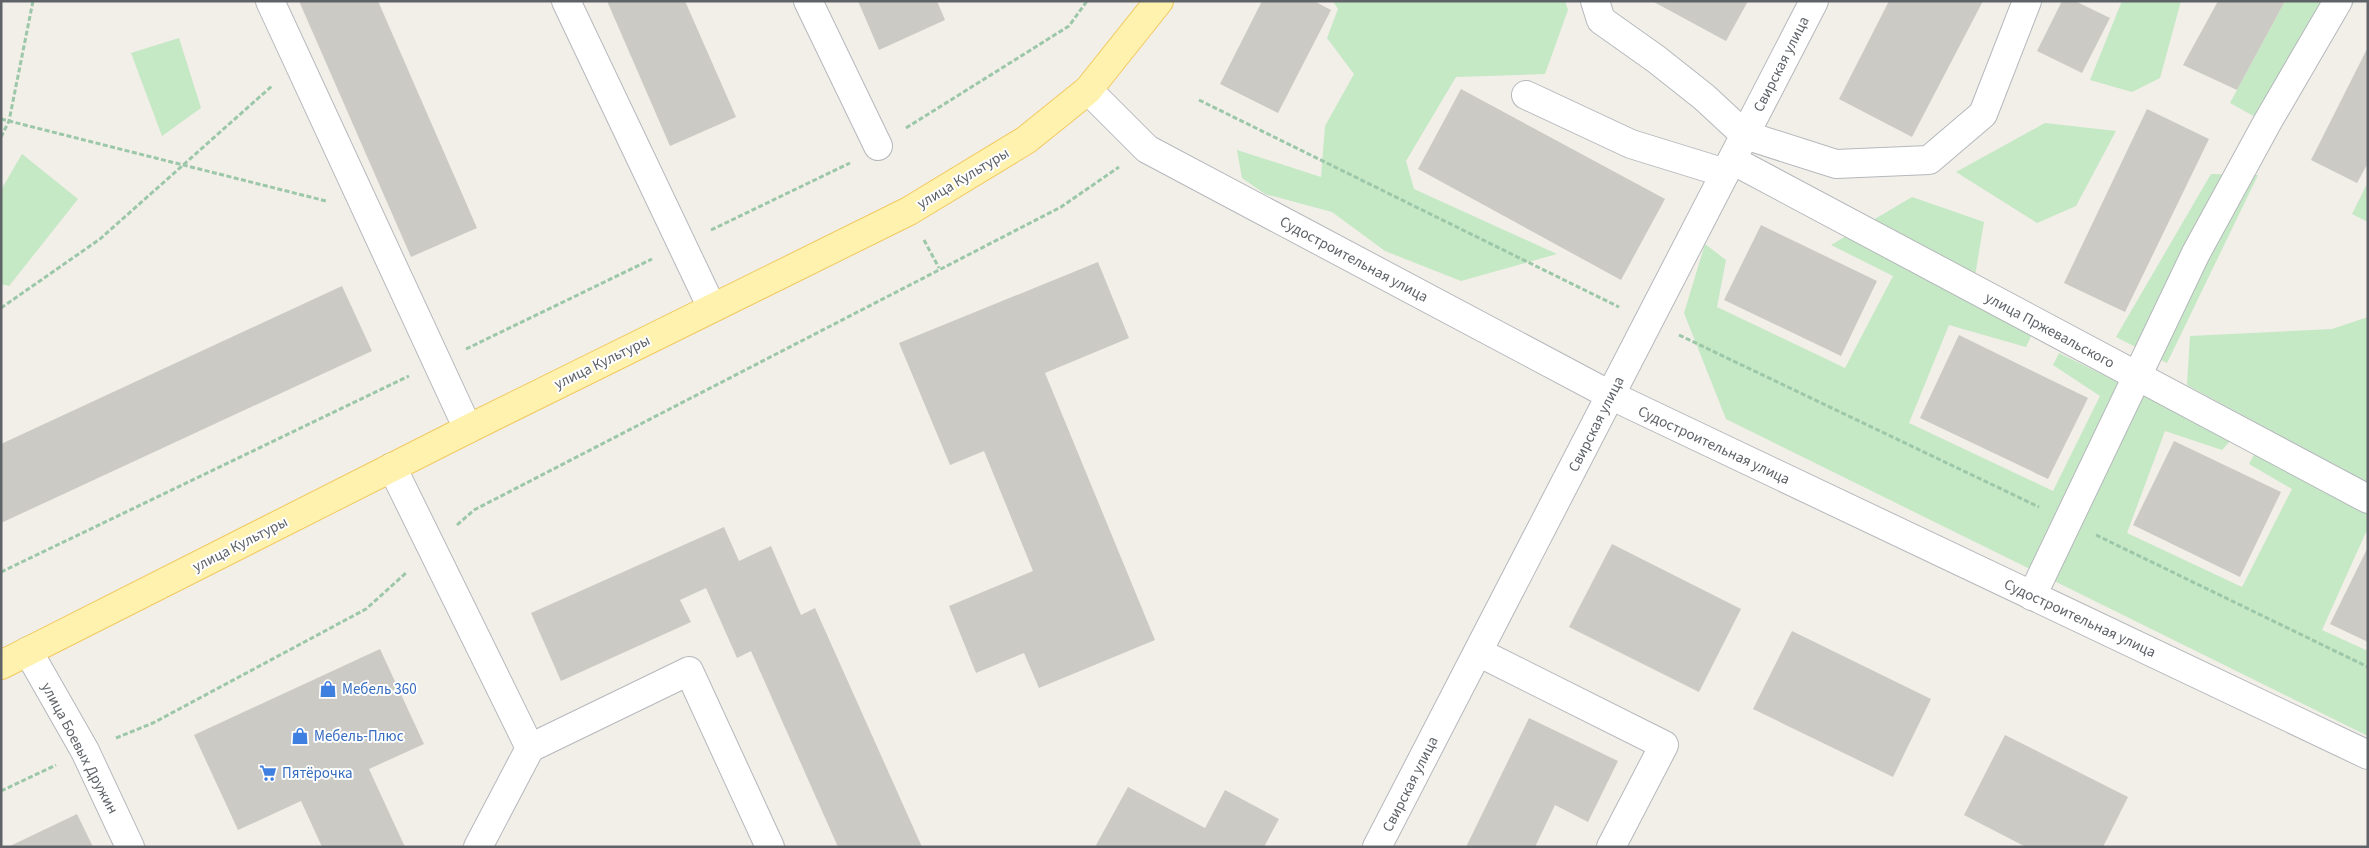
<svg xmlns="http://www.w3.org/2000/svg" width="2369" height="848" font-family="'Source Sans 3',sans-serif">
	<rect width="100%" height="100%" fill="#f1efe8"/>
	<g fill="#c5e8c5">
		<polygon points="1333,1 1565,1 1568,10 1545,74 1456,77 1406,161 1414,189 1557,254 1461,281 1385,251 1332,212 1265,194 1242,178 1237,150 1321,177 1325,126 1354,74 1327,38 1338,9"/>
		<polygon points="2122,1 2181,1 2160,78 2132,92 2090,80"/>
		<polygon points="2285,1 2355,1 2259,119 2230,103"/>
		<polygon points="179,38 201,108 162,136 131,53"/>
		<polygon points="2045,123 2116,131 2076,206 2037,223 1956,172"/>
		<polygon points="22,154 78,199 9,286 1,284 1,190"/>
		<polygon points="2211,174 2258,175 2167,363 2116,337"/>
		<polygon points="2368,182 2368,222 2352,214"/>
		<polygon points="1912,197 1984,222 1971,300 2033,332 2026,347 1949,325 1909,423 2053,491 2100,396 2053,365 2059,353 2232,439 2222,450 2165,431 2127,533 2242,587 2292,489 2249,464 2255,453 2368,512 2368,533 2366,532 2322,630 2368,651 2368,736 1726,419 1684,313 1705,244 1726,260 1717,307 1845,368 1893,276 1831,245"/>
		<polygon points="2368,317 2368,483 2187,385 2190,336 2332,329"/>
	</g>
	<g fill="#cccac5">
		<polygon points="299,1 378,1 477,228 411,257"/>
		<polygon points="607,1 685,1 736,117 670,146"/>
		<polygon points="858,1 937,1 945,20 879,50"/>
		<polygon points="1262,1 1314,1 1331,10 1278,113 1220,84"/>
		<polygon points="1652,1 1748,1 1726,41"/>
		<polygon points="1889,1 1983,1 1912,137 1839,99"/>
		<polygon points="2062,1 2075,1 2110,18 2082,73 2037,51"/>
		<polygon points="2218,1 2285,1 2237,90 2183,65"/>
		<polygon points="2368,47 2368,163 2357,183 2311,160"/>
		<polygon points="1461,89 1665,199 1621,280 1418,169"/>
		<polygon points="2147,109 2209,139 2125,312 2064,283"/>
		<polygon points="1761,225 1877,281 1841,356 1724,300"/>
		<polygon points="1098,262 1129,338 1045,373 1155,640 1039,688 1024,653 976,673 949,606 1033,571 984,451 950,465 899,343"/>
		<polygon points="342,286 372,351 1,523 1,444"/>
		<polygon points="1959,335 2088,398 2048,479 1920,418"/>
		<polygon points="2174,441 2281,492 2240,577 2133,525"/>
		<polygon points="724,527 739,561 771,546 801,615 815,608 922,847 838,847 751,651 737,658 706,588 680,600 691,622 561,681 531,613"/>
		<polygon points="1612,544 1741,609 1699,692 1569,627"/>
		<polygon points="2368,547 2368,642 2330,624"/>
		<polygon points="1792,631 1931,699 1893,777 1753,709"/>
		<polygon points="380,649 424,744 369,769 405,847 322,847 301,801 238,830 194,735"/>
		<polygon points="1529,718 1618,761 1588,822 1555,805 1535,847 1466,847"/>
		<polygon points="2005,735 2128,797 2103,847 2026,847 1964,815"/>
		<polygon points="1128,787 1205,828 1225,790 1279,819 1264,847 1095,847"/>
		<polygon points="77,814 93,847 8,847"/>
	</g>
	<g fill="none" stroke-linecap="round" stroke-linejoin="round">
		<g stroke="#b5b8bc" stroke-width="30">
			<g id="minor">
				<polyline points="270,1 468,429"/>
				<polyline points="566,1 712,308"/>
				<polyline points="808,1 878,146"/>
				<polyline points="1595,1 1601,20 1656,59 1704,97 1745,135 1836,164 1929,160 1983,114 2027,1"/>
				<polyline points="1088,90 1147,149 1610,395 2368,755"/>
				<polyline points="1526,95 1631,144 1725,173"/>
				<polyline points="1732,160 2368,499"/>
				<polyline points="392,467 530,748"/>
				<polyline points="2032,596 2196,253 2268,121 2338,1"/>
				<polyline points="28,651 85,751 130,847"/>
				<polyline points="1478,652 1664,745 1611,847"/>
				<polyline points="478,847 530,748 689,671 770,847"/>
				<polyline points="1377,847 1814,1"/>
			</g>
		</g>
		<g stroke="#f2c960" stroke-width="30">
			<polyline id="major" points="1,665 468,429 909,211 1026,140 1088,90 1159,1"/>
		</g>
		<g stroke="#9cc7a9" stroke-width="3" stroke-dasharray="5 2.5" stroke-linecap="butt">
			<polyline points="1199,100 1619,307"/>
			<polyline points="1,119 326,201"/>
			<polyline points="906,128 1069,26 1087,1"/>
			<polyline points="1,137 9,121 33,1"/>
			<polyline points="711,230 850,163"/>
			<polyline points="924,240 939,268"/>
			<polyline points="1,308 100,239 273,85"/>
			<polyline points="1679,335 2039,507"/>
			<polyline points="466,349 652,259"/>
			<polyline points="457,525 474,510 1061,207 1119,167"/>
			<polyline points="2096,535 2368,667"/>
			<polyline points="1,572 409,376"/>
			<polyline points="116,738 153,723 366,609 407,572"/>
			<polyline points="1,791 56,765"/>
		</g>
		<use href="#minor" stroke="#fff" stroke-width="28"/>
		<use href="#major" stroke="#fff2af" stroke-width="28"/>
	</g>
	<defs>
		<g id="shop-bare" transform="scale(1.35)"><path d="M-5-2.5h2.3a2.7 3.5 0 0 1 5.4 0H5L5.5 6h-11ZM-1.5-2.5h3a1.5 2.3 0 0 0-3 0Z" fill="#3f7fe0" stroke="#fff" stroke-width="2.5" paint-order="stroke"/></g>
		<g id="supermarket-bare" transform="scale(1.35)"><path d="M-6-5.5h2.5l.6 2H6L4.5 2H-2.5L-4.4-4H-6ZM-1.5 3.2a1.3 1.3 0 1 0 .1 0ZM3 3.2a1.3 1.3 0 1 0 .1 0Z" fill="#3f7fe0" stroke="#fff" stroke-width="2.5" paint-order="stroke"/></g>
	</defs>
	<g fill-rule="evenodd">
		<use href="#shop-bare" x="328" y="689"/>
		<use href="#shop-bare" x="300" y="736"/>
		<use href="#supermarket-bare" x="268" y="773"/>
	</g>
	<g text-anchor="middle" stroke-width="4" stroke-linejoin="round" paint-order="stroke">
		<g font-size="15" fill="#5f6368" stroke="#fff">
			<text transform="translate(1781 64) rotate(-63)" y="5">Свирская улица</text>
			<text transform="translate(963 178) rotate(-31)" y="5">улица Культуры</text>
			<text transform="translate(1354 259) rotate(28)" y="5">Судостроительная улица</text>
			<text transform="translate(2050 330) rotate(28)" y="5">улица Пржевальского</text>
			<text transform="translate(602 362) rotate(-26)" y="5">улица Культуры</text>
			<text transform="translate(1596 424) rotate(-63)" y="5">Свирская улица</text>
			<text transform="translate(1714 445) rotate(25)" y="5">Судостроительная улица</text>
			<text transform="translate(240 544) rotate(-27)" y="5">улица Культуры</text>
			<text transform="translate(2080 618) rotate(25)" y="5">Судостроительная улица</text>
			<text transform="translate(80 748) rotate(62)" y="5">улица Боевых Дружин</text>
			<text transform="translate(1410 784) rotate(-63)" y="5">Свирская улица</text>
		</g>
		<g font-size="15" fill="#366cbe" stroke="#fff" text-anchor="start">
			<text x="342" y="694">Мебель 360</text>
			<text x="314" y="741">Мебель-Плюс</text>
			<text x="282" y="778">Пятёрочка</text>
		</g>
	</g>
	<rect width="2369" height="848" fill="none" stroke="#5f6368" stroke-width="5"/>
</svg>
